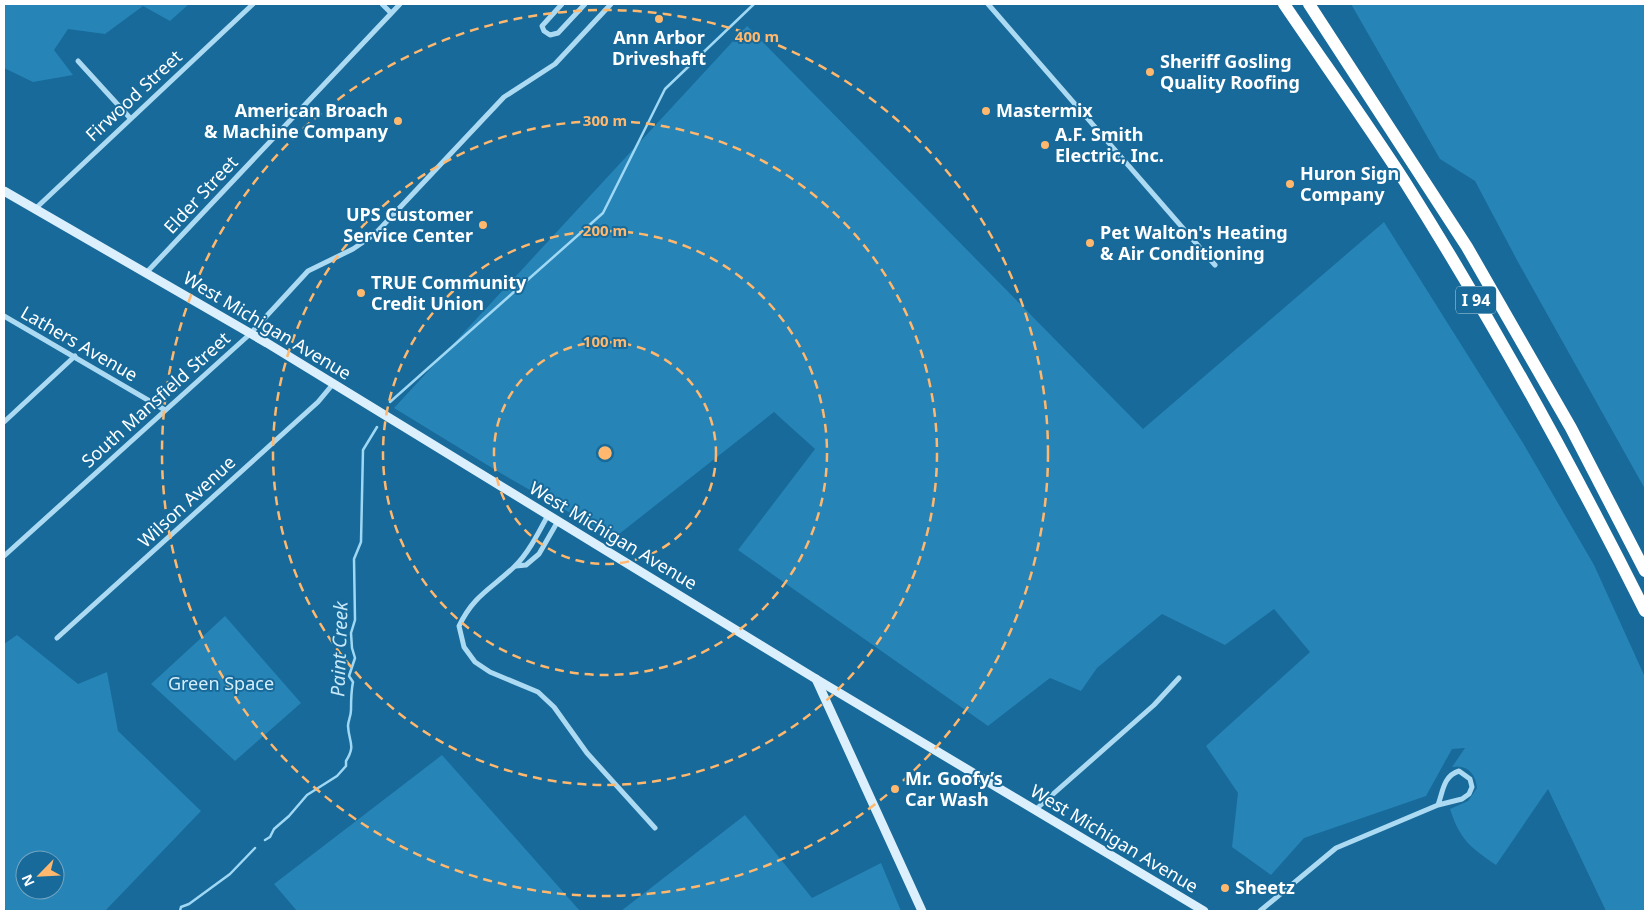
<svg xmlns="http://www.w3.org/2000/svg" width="1649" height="915" font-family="'Noto Sans',sans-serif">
	<rect width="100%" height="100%" fill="#176a9a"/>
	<g fill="#2684b7" fill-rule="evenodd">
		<polygon points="4,4 189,4 170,21 143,6 105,34 68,29 54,50 73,75 33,82 4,68"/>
		<polygon points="1351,4 1645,4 1645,489 1518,262 1475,181 1440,159"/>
		<path d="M747,26l396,403 241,-207 139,221 71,122 51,112v234h-39l-58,-122 -52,76c-26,-18 -36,-25 -46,-56l18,-8 9,-13c-1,-14 -10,-24 -25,-21l13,-19 -13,1 -26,47 -122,42 -33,37 -39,-28 6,-54 -32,-47 104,-94 -36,-43 -49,36 -63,-31 -65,54 -16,23 -31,-13 -62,48 -250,-176 77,-101 -41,-37 -160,126 -112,-64 -108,-66z"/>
		<polygon points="225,616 301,703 235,761 151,684"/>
		<path d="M17,635l61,49 29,-12 11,59 83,80 -96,100h-98l-3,-3v-264zM25,860h30v30h-30z"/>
		<polygon points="442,755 580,911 297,911 274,884"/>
		<polygon points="745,815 812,898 881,863 901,911 621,911"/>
	</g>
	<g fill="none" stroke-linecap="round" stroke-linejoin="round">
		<g stroke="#9fd8f4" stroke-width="2.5">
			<polyline points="390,402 603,213 665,89 754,4"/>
			<path d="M265,840l5,-3 4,-8 15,-13 18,-21 30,-19 9,-10v-5c10,-16 3,-18 2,-35 0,-5 3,-10 3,-16 0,-10 0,-18 2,-28l-4,-6 6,-18 -3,-10 -1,-15 4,-13 -1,-61 7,-17 2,-92 14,-23"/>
			<polyline points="180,911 181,907 189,904 230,874 255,848"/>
		</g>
		<g stroke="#acdaf2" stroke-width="5">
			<polyline points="382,4 391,13"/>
			<polyline points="562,4 542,26 544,31 550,35 558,33 585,4"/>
			<polyline points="988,4 1215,265"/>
			<polyline points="78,61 130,118"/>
			<polyline points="35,209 253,4"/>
			<polyline points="146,273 400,4"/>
			<polyline points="4,316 165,410"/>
			<polyline points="4,422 75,356"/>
			<path d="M548,515c-9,17 -20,39 -34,52 -23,22 -40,28 -55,59l5,21 11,15 15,10 48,20 16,15 33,46 68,75"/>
			<polyline points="4,556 250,334 308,271 353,249 375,234 504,97 555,64 611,4"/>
			<polyline points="516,566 526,565 539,554 558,521"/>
			<polyline points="57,638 318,402 333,384"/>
			<polyline points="1035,810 1154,705 1179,678"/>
			<path d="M1260,911l76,-63 102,-43 24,-6 7,-5 3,-7 -2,-8 -11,-8c-16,5 -16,21 -21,34"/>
		</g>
		<g stroke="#dbf0fc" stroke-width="9">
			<polyline points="4,191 267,343 816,679 1204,911"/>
			<polyline points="816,679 922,911"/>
		</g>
		<g stroke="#fff" stroke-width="12">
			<path d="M1284,4c40,59 82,118 121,178 87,138 167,283 240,429"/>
			<polyline points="1309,4 1467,247 1571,428 1645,571"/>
		</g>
	</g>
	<g fill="none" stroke="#ffb86d" stroke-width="2.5" stroke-dasharray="9 6">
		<circle cx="605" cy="453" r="111"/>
		<circle cx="605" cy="453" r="222"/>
		<circle cx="605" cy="453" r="332"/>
		<circle cx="605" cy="453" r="443"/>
	</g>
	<g fill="#ffb86d" stroke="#176a9a" stroke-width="2">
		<circle cx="659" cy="19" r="5"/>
		<circle cx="1150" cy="72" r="5"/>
		<circle cx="986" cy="111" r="5"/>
		<circle cx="398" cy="121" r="5"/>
		<circle cx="1045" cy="145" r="5"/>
		<circle cx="1290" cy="184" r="5"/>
		<circle cx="483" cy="225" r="5"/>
		<circle cx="1090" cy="243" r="5"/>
		<circle cx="361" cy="293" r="5"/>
		<circle cx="895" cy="789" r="5"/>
		<circle cx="1225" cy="888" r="5"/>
	</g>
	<g text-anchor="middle" stroke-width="4" stroke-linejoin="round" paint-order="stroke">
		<rect fill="#176a9a" stroke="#b9d2e1" stroke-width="1" x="1456" y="286.5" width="40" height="27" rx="4"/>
		<g font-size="16" font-weight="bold" fill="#fff">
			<text x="1476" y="306">I 94</text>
		</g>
		<g font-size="18" font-weight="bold" fill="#fff" stroke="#176a9a" text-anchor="start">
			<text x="659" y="44" text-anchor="middle">Ann Arbor<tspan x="659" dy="21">Driveshaft</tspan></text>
			<text x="1160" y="68">Sheriff Gosling<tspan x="1160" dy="21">Quality Roofing</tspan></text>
			<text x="388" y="117" text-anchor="end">American Broach<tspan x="388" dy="21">&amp; Machine Company</tspan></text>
			<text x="996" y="117">Mastermix</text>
			<text x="1055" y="141">A.F. Smith<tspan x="1055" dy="21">Electric, Inc.</tspan></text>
			<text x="1300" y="180">Huron Sign<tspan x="1300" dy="21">Company</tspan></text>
			<text x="473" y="221" text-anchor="end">UPS Customer<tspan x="473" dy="21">Service Center</tspan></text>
			<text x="1100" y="239">Pet Walton's Heating<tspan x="1100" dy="21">&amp; Air Conditioning</tspan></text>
			<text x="371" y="289">TRUE Community<tspan x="371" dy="21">Credit Union</tspan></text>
			<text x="905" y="785">Mr. Goofy’s<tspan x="905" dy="21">Car Wash</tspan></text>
			<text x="1235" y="894">Sheetz</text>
		</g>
		<g font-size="18" fill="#fff" stroke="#176a9a">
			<text transform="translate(134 96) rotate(-43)" y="6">Firwood Street</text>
			<text transform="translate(201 195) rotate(-47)" y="6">Elder Street</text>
			<text transform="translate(267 326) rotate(31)" y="6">West Michigan Avenue</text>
			<text transform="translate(79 344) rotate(30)" y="6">Lathers Avenue</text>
			<text transform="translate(156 400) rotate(-42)" y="6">South Mansfield Street</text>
			<text transform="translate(187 502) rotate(-43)" y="6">Wilson Avenue</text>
			<text transform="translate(613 536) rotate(31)" y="6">West Michigan Avenue</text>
			<text transform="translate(1114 839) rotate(31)" y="6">West Michigan Avenue</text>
		</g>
		<g font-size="18" fill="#d4eefc" stroke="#176a9a">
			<text x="221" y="690">Green Space</text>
		</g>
		<g font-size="19" font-style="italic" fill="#c7e8f9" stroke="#176a9a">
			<text transform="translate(339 649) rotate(-88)" y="7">Paint Creek</text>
		</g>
	</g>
	<circle cx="605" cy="453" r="8" fill="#ffb86d" stroke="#176a9a" stroke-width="2.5"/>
	<g font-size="15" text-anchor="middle" font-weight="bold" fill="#ffb86d" stroke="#176a9a" stroke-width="4" stroke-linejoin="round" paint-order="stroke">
		<text x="757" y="42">400 m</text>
		<text x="605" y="126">300 m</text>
		<text x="605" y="236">200 m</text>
		<text x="605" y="347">100 m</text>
	</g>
	<rect width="1649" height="915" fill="none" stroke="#ffffff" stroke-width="10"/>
	<g transform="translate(40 875) rotate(246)"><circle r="24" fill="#176a9a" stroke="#74a6c2"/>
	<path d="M0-4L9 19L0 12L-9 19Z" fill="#ffb86d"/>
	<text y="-8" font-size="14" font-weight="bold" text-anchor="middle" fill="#ffffff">N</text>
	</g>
</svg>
